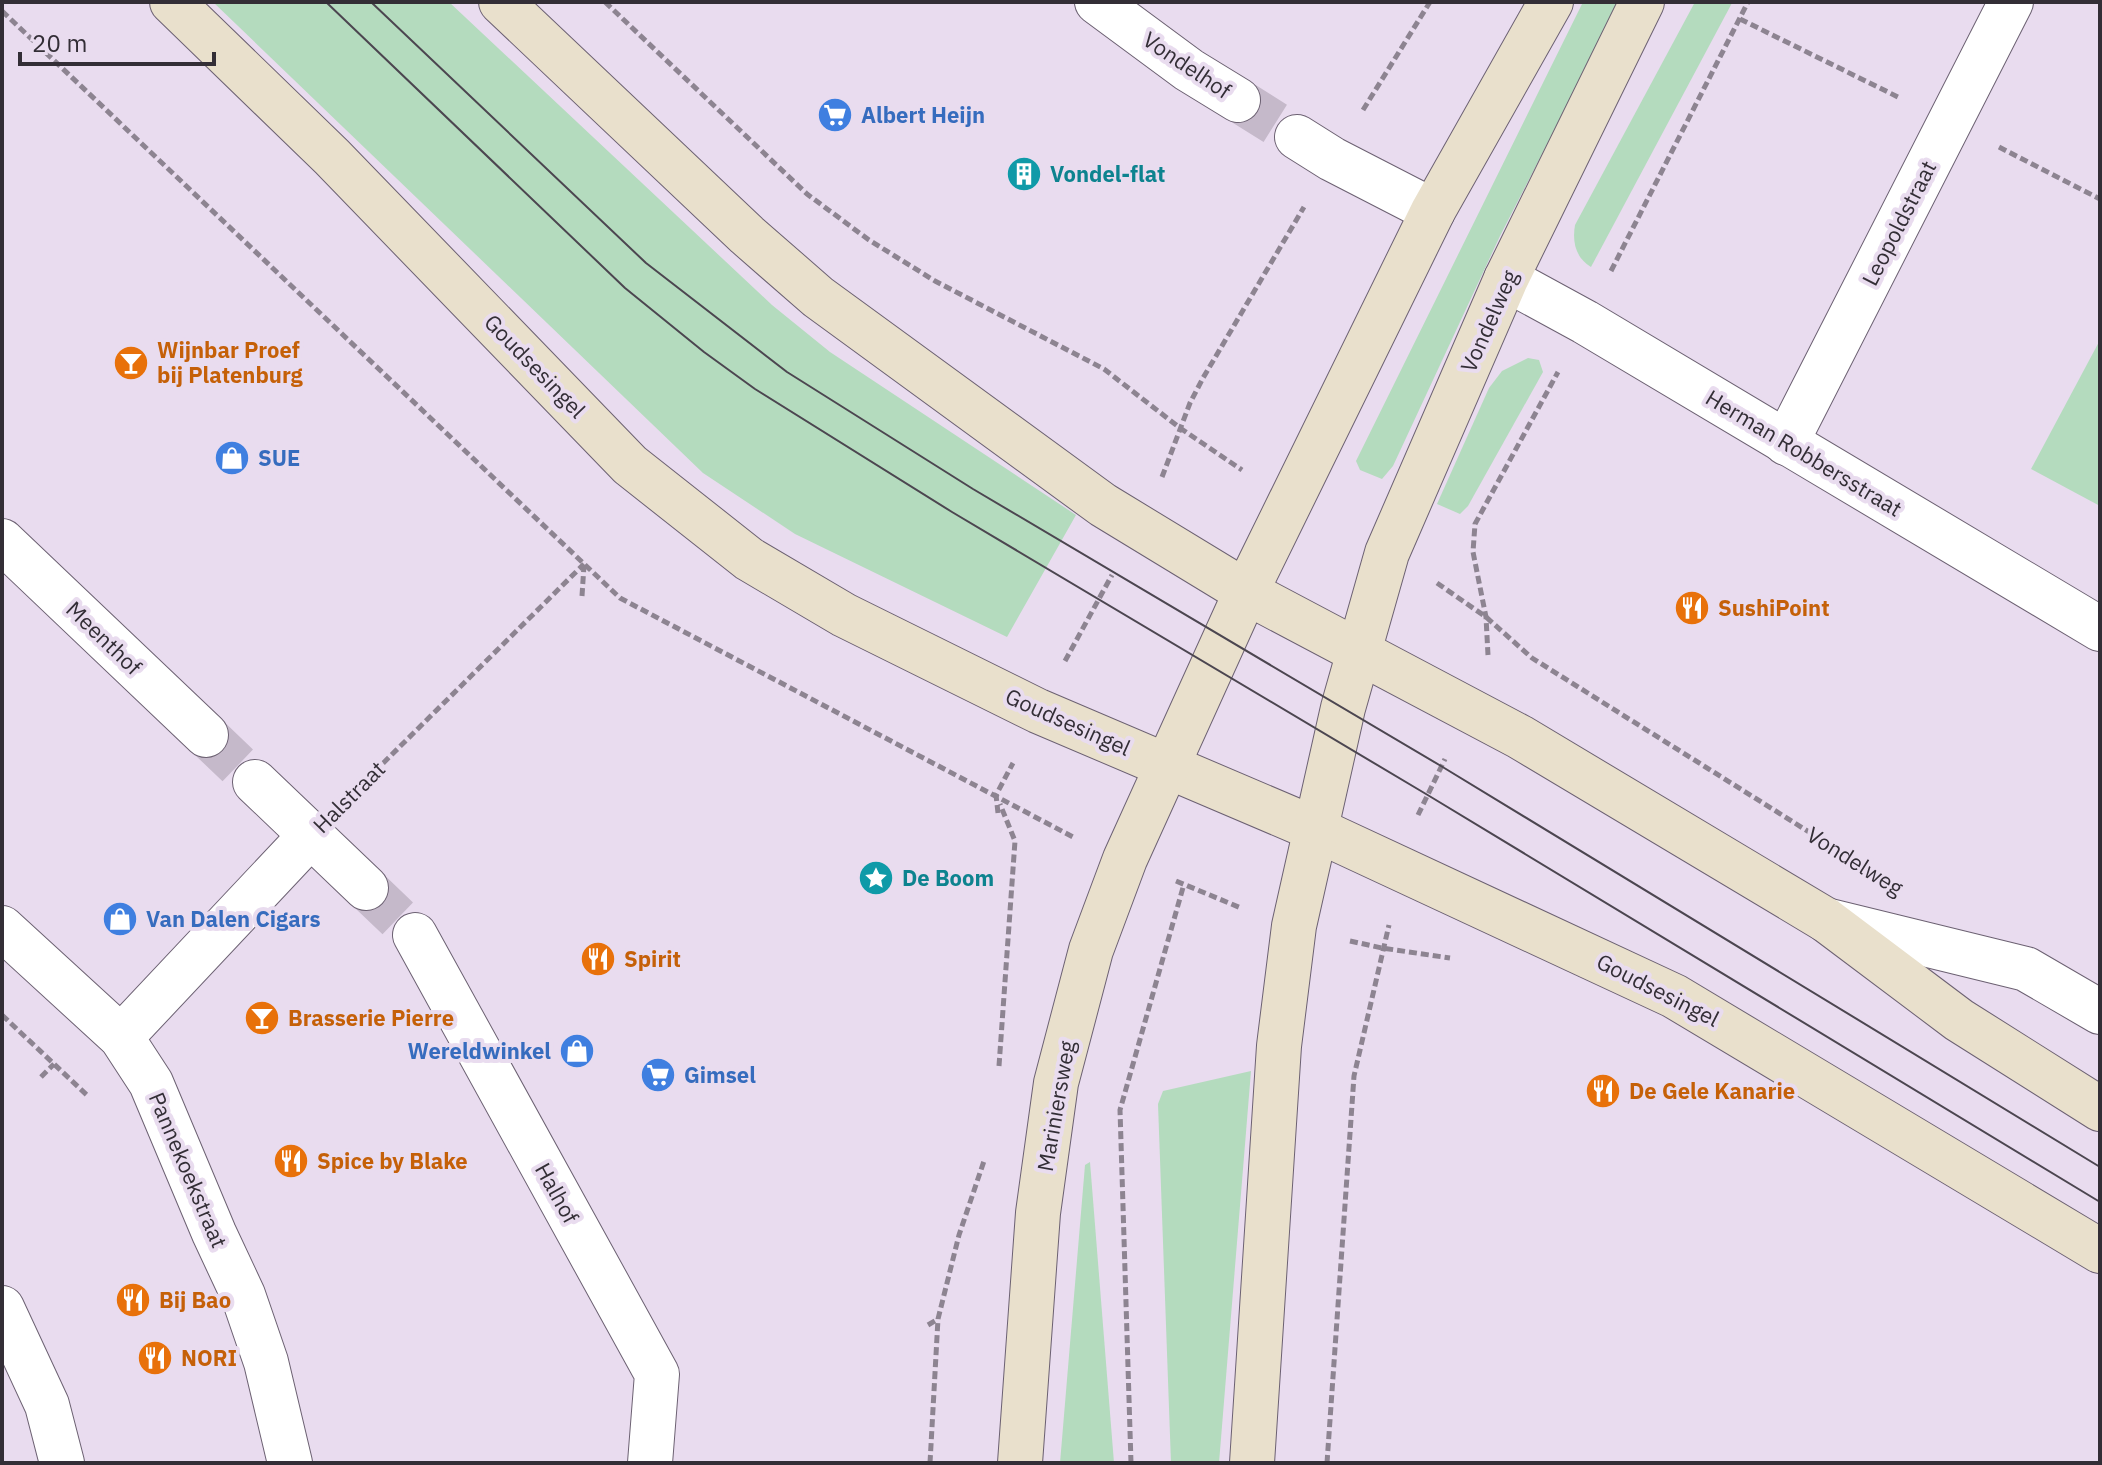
<svg xmlns="http://www.w3.org/2000/svg" width="2102" height="1465" font-family="'IBM Plex Sans',sans-serif">
	<rect width="100%" height="100%" fill="#e9dcef"/>
	<g fill="#b4dbbe">
		<polygon points="213,2 449,2 772,305 830,352 1076,515 1007,637 795,534 703,473"/>
		<polygon points="1583,2 1620,2 1500,236 1393,466 1382,479 1360,470 1356,461"/>
		<path d="M1695,2l37,1 -141,264c-15,-9 -19,-24 -16,-42z"/>
		<polygon points="2100,340 2100,506 2031,469"/>
		<polygon points="1528,358 1539,360 1543,372 1468,506 1460,514 1437,504 1489,388 1502,371"/>
		<polygon points="1251,1071 1219,1463 1171,1463 1158,1104 1163,1091"/>
		<polygon points="1090,1162 1114,1463 1060,1463 1085,1165"/>
	</g>
	<g fill="none" stroke-linecap="round" stroke-linejoin="round">
		<g stroke="#c5b9ca" stroke-width="44" stroke-dasharray="44 22" stroke-linecap="butt">
			<polyline points="1238,100 1297,137"/>
			<polyline points="206,735 255,782"/>
			<polyline points="366,888 415,935"/>
		</g>
		<g stroke="#6c6172" stroke-width="46">
			<g id="street">
				<polyline points="1097,2 1189,70 1238,100"/>
				<polyline points="1297,137 1332,159 1433,211"/>
				<polyline points="1506,279 1585,322 2100,629"/>
				<polyline points="1786,443 2011,2"/>
				<polyline points="2,541 206,735"/>
				<polyline points="255,782 366,888"/>
				<polyline points="1826,920 2026,969 2100,1012"/>
				<polyline points="2,928 121,1037 151,1083 214,1233 243,1295 266,1362 290,1463"/>
				<polyline points="415,935 657,1374 650,1463"/>
				<polyline points="121,1037 311,835"/>
				<polyline points="2,1308 47,1405 62,1463"/>
			</g>
		</g>
		<g stroke="#6c6172" stroke-width="46">
			<g id="secondary">
				<polyline points="172,2 332,157 630,465 749,559 844,615 1038,711 1315,829 1674,996 2100,1251"/>
				<polyline points="501,2 747,235 818,297 1103,505 1246,592 1520,737 1826,920 1959,1020 2100,1109"/>
				<polyline points="1020,1463 1038,1213 1056,1083 1091,950 1125,859 1246,592 1433,211 1551,2"/>
				<polyline points="1252,1463 1279,1046 1294,926 1343,708 1387,553 1506,279 1642,2"/>
			</g>
		</g>
		<g stroke="#8d8491" stroke-width="5" stroke-dasharray="8 4" stroke-linecap="butt">
			<polyline points="605,2 807,194 869,240 935,281 1104,369 1180,428 1242,470"/>
			<polyline points="2,11 620,598 1075,838"/>
			<polyline points="1740,19 1900,98"/>
			<polyline points="1363,110 1430,2"/>
			<polyline points="1999,147 2100,199"/>
			<polyline points="1611,271 1748,2"/>
			<polyline points="1162,477 1190,403 1203,378 1304,207"/>
			<polyline points="1437,583 1486,617 1532,658 1868,869"/>
			<polyline points="582,596 584,565"/>
			<polyline points="1488,655 1486,617 1473,552 1475,524 1558,372"/>
			<polyline points="1065,661 1112,575"/>
			<polyline points="349,797 584,564"/>
			<polyline points="998,813 996,795 1013,763"/>
			<polyline points="1418,815 1445,759"/>
			<polyline points="1176,881 1241,908"/>
			<polyline points="1350,941 1382,948 1450,958"/>
			<polyline points="2,1015 89,1097"/>
			<polyline points="999,1066 1015,841 1000,804"/>
			<polyline points="41,1077 54,1064"/>
			<polyline points="928,1325 938,1319"/>
			<polyline points="930,1463 938,1319 959,1235 985,1158"/>
			<polyline points="1131,1463 1120,1110 1184,884"/>
			<polyline points="1327,1463 1354,1076 1389,925"/>
		</g>
		<use href="#street" stroke="#fff" stroke-width="44"/>
		<use href="#secondary" stroke="#e9e0cc" stroke-width="44"/>
		<g stroke="#4c4650" stroke-width="2">
			<polyline points="326,2 625,288 704,352 755,389 952,512 1426,794 2100,1202"/>
			<polyline points="371,2 646,263 787,372 973,489 1441,766 2100,1167"/>
		</g>
	</g>
	<defs>
		<g id="supermarket-disc" transform="scale(1.8)"><circle r="9.5" fill="#3f7fe0" stroke="#e9dcef"/><path d="M-6-5.5h2.5l.6 2H6L4.5 2H-2.5L-4.4-4H-6ZM-1.5 3.2a1.3 1.3 0 1 0 .1 0ZM3 3.2a1.3 1.3 0 1 0 .1 0Z" fill="#fff"/></g>
		<g id="building-disc" transform="scale(1.8)"><circle r="9.5" fill="#0f9aa8" stroke="#e9dcef"/><path d="M-4-6H4V6H1V3H-1V6H-4ZM-2.5-4.3h1.7v1.8h-1.7ZM.8-4.3h1.7v1.8H.8ZM-2.5-1h1.7V.8h-1.7ZM.8-1h1.7V.8H.8Z" fill="#fff"/></g>
		<g id="bar-disc" transform="scale(1.8)"><circle r="9.5" fill="#e8710a" stroke="#e9dcef"/><path d="M-6-5H6L.8 .8V4.5H3.5V6h-7V4.5H-.8V.8Z" fill="#fff"/></g>
		<g id="shop-disc" transform="scale(1.8)"><circle r="9.5" fill="#3f7fe0" stroke="#e9dcef"/><path d="M-5-2.5h2.3a2.7 3.5 0 0 1 5.4 0H5L5.5 6h-11ZM-1.5-2.5h3a1.5 2.3 0 0 0-3 0Z" fill="#fff"/></g>
		<g id="restaurant-disc" transform="scale(1.8)"><circle r="9.5" fill="#e8710a" stroke="#e9dcef"/><path d="M-5-6h1v4h1v-4h1v4h1v-4h1v5L-1.5 .5V6h-2V.5L-5-1ZM5-6V6H3V1.5H1.5Q1.5-4 5-6Z" fill="#fff"/></g>
		<g id="sight-disc" transform="scale(1.8)"><circle r="9.5" fill="#0f9aa8" stroke="#e9dcef"/><path d="M0-6L1.8-2.2L6-1.7L2.9 1.2L3.7 5.4L0 3.3L-3.7 5.4L-2.9 1.2L-6-1.7L-1.8-2.2Z" fill="#fff"/></g>
	</defs>
	<g fill-rule="evenodd">
		<use href="#supermarket-disc" x="835" y="115"/>
		<use href="#building-disc" x="1024" y="174"/>
		<use href="#bar-disc" x="131" y="363"/>
		<use href="#shop-disc" x="232" y="458"/>
		<use href="#restaurant-disc" x="1692" y="608"/>
		<use href="#sight-disc" x="876" y="878"/>
		<use href="#shop-disc" x="120" y="919"/>
		<use href="#restaurant-disc" x="598" y="959"/>
		<use href="#bar-disc" x="262" y="1018"/>
		<use href="#shop-disc" x="577" y="1051"/>
		<use href="#supermarket-disc" x="658" y="1075"/>
		<use href="#restaurant-disc" x="1603" y="1091"/>
		<use href="#restaurant-disc" x="291" y="1161"/>
		<use href="#restaurant-disc" x="133" y="1300"/>
		<use href="#restaurant-disc" x="155" y="1358"/>
	</g>
	<g text-anchor="middle" stroke-width="8" stroke-linejoin="round" paint-order="stroke">
		<g font-size="22" fill="#332e36" stroke="#e9dcef">
			<text transform="translate(1187 65) rotate(34)" y="8">Vondelhof</text>
			<text transform="translate(1899 223) rotate(-63)" y="8">Leopoldstraat</text>
			<text transform="translate(1489 321) rotate(-66)" y="8">Vondelweg</text>
			<text transform="translate(535 366) rotate(46)" y="8">Goudsesingel</text>
			<text transform="translate(1804 453) rotate(31)" y="8">Herman Robbersstraat</text>
			<text transform="translate(104 638) rotate(44)" y="8">Meenthof</text>
			<text transform="translate(1068 722) rotate(24)" y="8">Goudsesingel</text>
			<text transform="translate(349 797) rotate(-45)" y="8">Halstraat</text>
			<text transform="translate(1855 861) rotate(32)" y="8">Vondelweg</text>
			<text transform="translate(1658 990) rotate(27)" y="8">Goudsesingel</text>
			<text transform="translate(1056 1106) rotate(-80)" y="8">Mariniersweg</text>
			<text transform="translate(188 1170) rotate(67)" y="8">Pannekoekstraat</text>
			<text transform="translate(557 1193) rotate(61)" y="8">Halhof</text>
		</g>
		<g font-size="22" font-weight="bold" fill="#366cbe" stroke="#e9dcef" text-anchor="start">
			<text x="861" y="123">Albert Heijn</text>
			<text x="258" y="466">SUE</text>
			<text x="146" y="927">Van Dalen Cigars</text>
			<text x="551" y="1059" text-anchor="end">Wereldwinkel</text>
			<text x="684" y="1083">Gimsel</text>
		</g>
		<g font-size="22" font-weight="bold" fill="#0d838f" stroke="#e9dcef" text-anchor="start">
			<text x="1050" y="182">Vondel-flat</text>
			<text x="902" y="886">De Boom</text>
		</g>
		<g font-size="22" font-weight="bold" fill="#c56008" stroke="#e9dcef" text-anchor="start">
			<text x="157" y="358">Wijnbar Proef<tspan x="157" dy="25">bij Platenburg</tspan></text>
			<text x="1718" y="616">SushiPoint</text>
			<text x="624" y="967">Spirit</text>
			<text x="288" y="1026">Brasserie Pierre</text>
			<text x="1629" y="1099">De Gele Kanarie</text>
			<text x="317" y="1169">Spice by Blake</text>
			<text x="159" y="1308">Bij Bao</text>
			<text x="181" y="1366">NORI</text>
		</g>
	</g>
	<rect width="2102" height="1465" fill="none" stroke="#332e36" stroke-width="8"/>
	<path d="M20 52v12h194v-12" fill="none" stroke="#332e36" stroke-width="4"/>
	<text x="32" y="52" font-size="24" fill="#332e36" stroke="#e9dcef" stroke-width="6" paint-order="stroke">20 m</text>
</svg>
